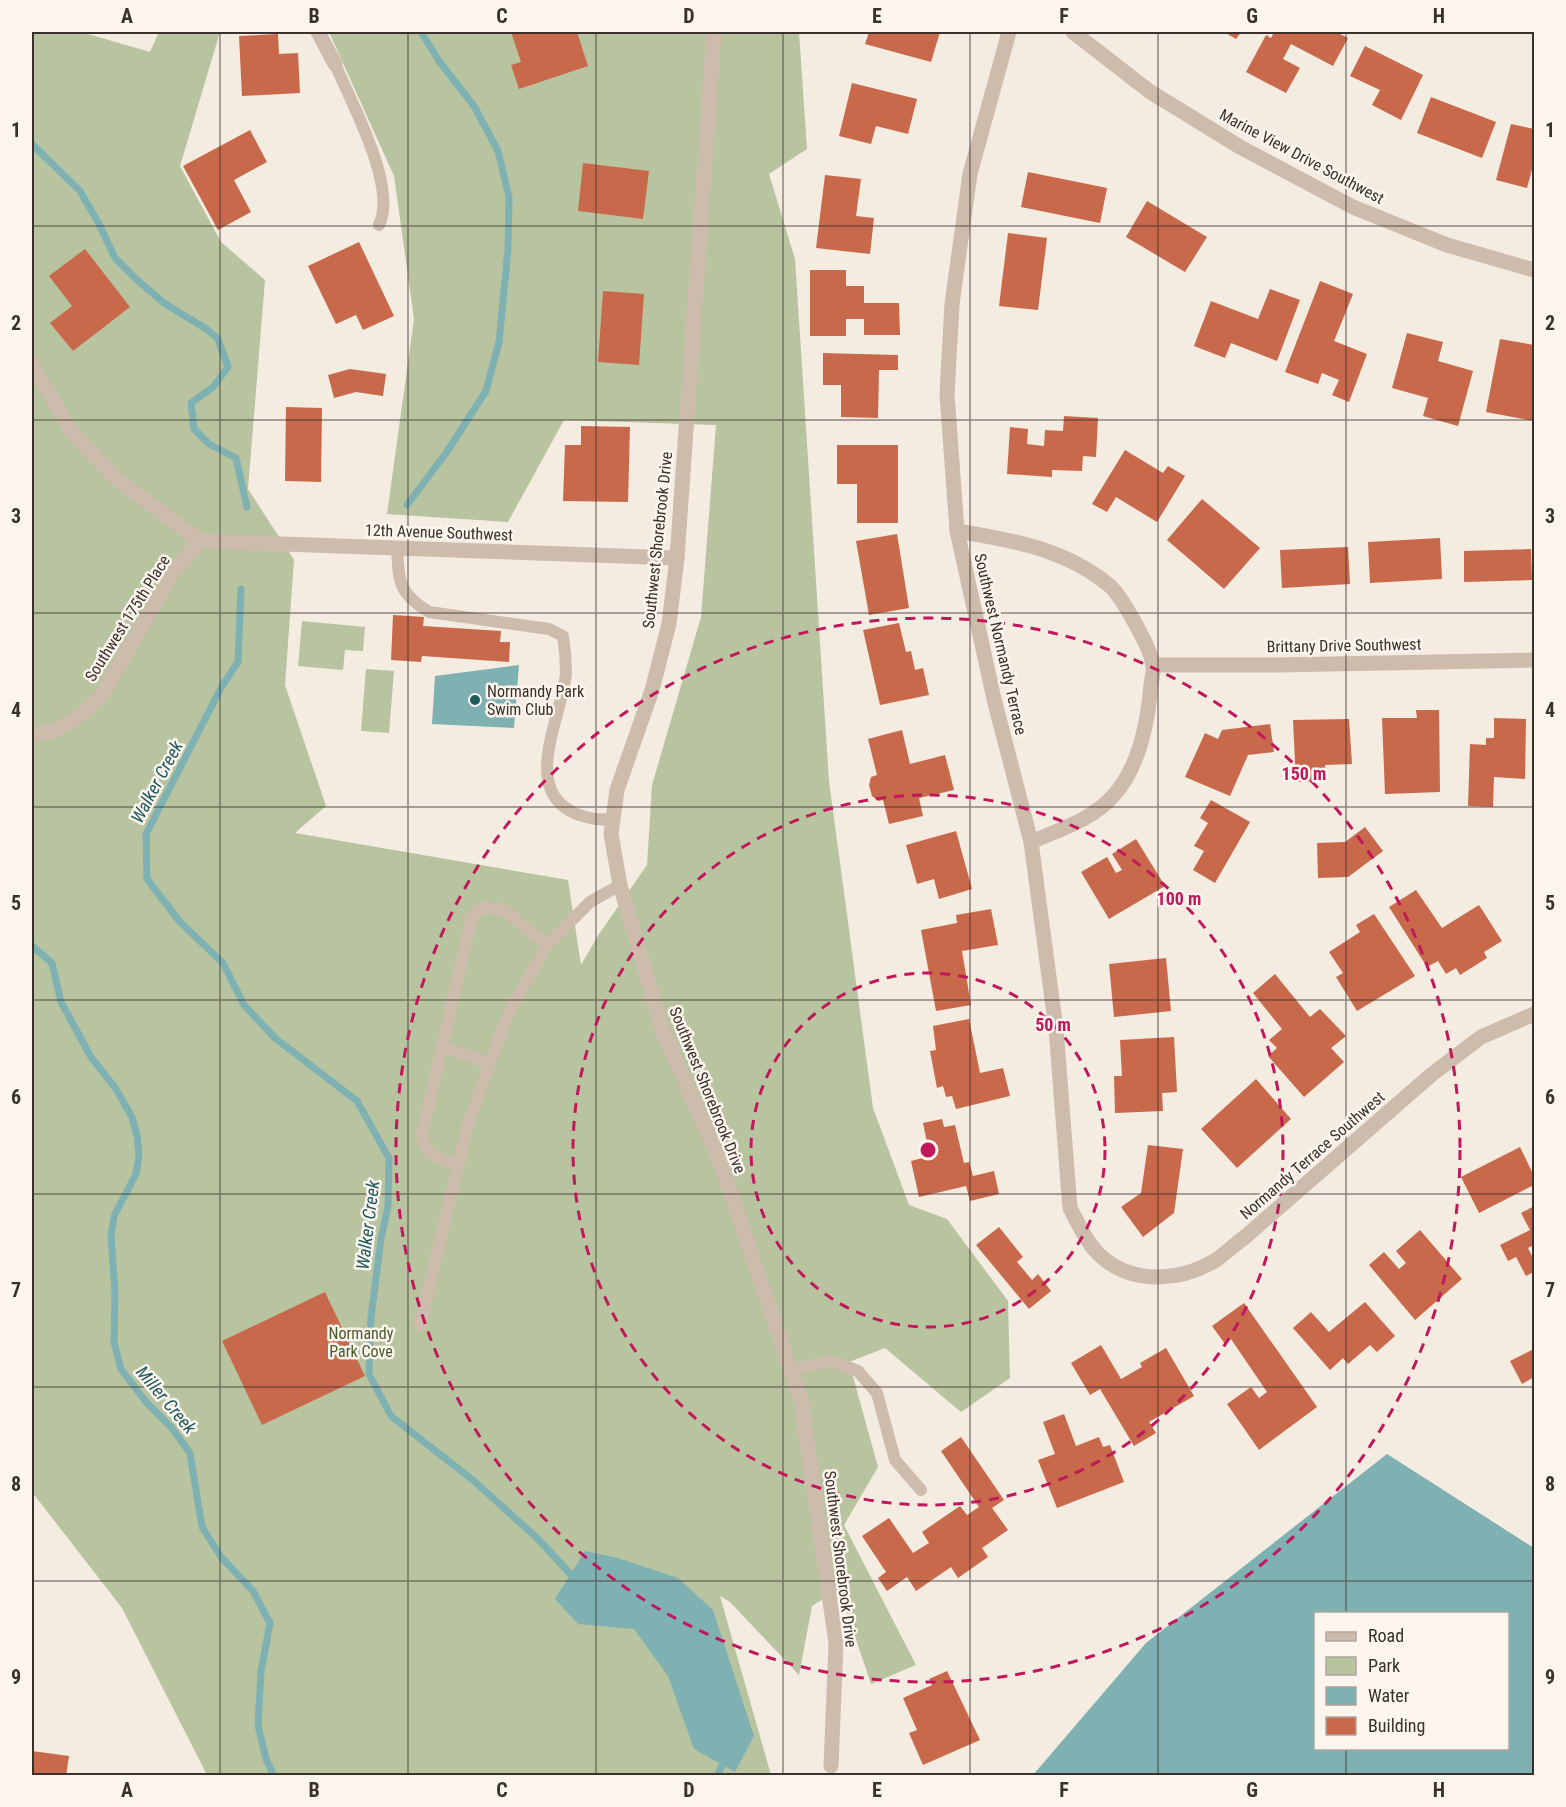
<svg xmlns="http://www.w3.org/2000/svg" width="1566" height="1807" font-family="'Roboto Condensed',sans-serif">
	<rect width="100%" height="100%" fill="#f4ebe1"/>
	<g fill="#b8c4a0">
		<polygon points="32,32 81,32 150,52 159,32 220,32 180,166 221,242 265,280 248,489 294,560 285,685 326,806 295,833 568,880 581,965 599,934 647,865 652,785 701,617 716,425 564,420 508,522 387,514 414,319 394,176 329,32 799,32 807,149 769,174 795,259 829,781 873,1108 909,1205 947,1219 1008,1301 1010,1378 961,1412 885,1348 849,1362 878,1467 844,1525 916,1665 871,1684 839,1589 812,1606 799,1675 730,1602 720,1596 771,1775 207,1775 122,1608 32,1492"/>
		<polygon points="302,621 365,627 363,651 345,650 343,670 298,666"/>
		<polygon points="366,669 394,671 389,733 361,731"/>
	</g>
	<g fill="#7fb0b2" fill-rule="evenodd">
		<polygon points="519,665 514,728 432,724 435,676"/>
		<path d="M1387,1454l147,94v227h-501l113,-132zM1316,1614h192v134h-192z"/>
		<polygon points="585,1551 618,1558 678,1578 713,1610 754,1736 735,1772 694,1749 668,1676 634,1629 578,1624 555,1599"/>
	</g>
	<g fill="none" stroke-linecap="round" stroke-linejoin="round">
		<g stroke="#7fb0b2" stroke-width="7">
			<polyline points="32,144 80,191 99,224 115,258 136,279 164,303 208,330 218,339 228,367 213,387 191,403 194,429 209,444 236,458 247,507"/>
			<polyline points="407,505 446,453 486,391 499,342 508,249 509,197 498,151 474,106 439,61 421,32"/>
			<polyline points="241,589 238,662 222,686 146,834 147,879 180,922 223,963 244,1005 275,1038 357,1101 389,1158 388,1206 381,1239 371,1317 369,1374 391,1416 474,1481 537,1538 576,1580"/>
			<polyline points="32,946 52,963 61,1002 91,1057 116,1089 132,1117 137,1136 139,1155 136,1174 114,1216 111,1236 115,1292 114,1342 121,1369 146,1402 171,1427 190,1453 202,1527 221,1557 253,1591 270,1623 261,1672 258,1725 266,1759 274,1776"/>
			<polyline points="717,1776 726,1757"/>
		</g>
	</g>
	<g fill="#c8694b">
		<polygon points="511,32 577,32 588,66 519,89 511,65 521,62"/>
		<polygon points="869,32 940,32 931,62 865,44"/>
		<polygon points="1224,32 1241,32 1236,39"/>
		<polygon points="1274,32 1336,32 1348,38 1333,66 1291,44 1283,59 1300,68 1286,93 1246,72 1266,35 1271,38"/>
		<polygon points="278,34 279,54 298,53 300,93 242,96 239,36"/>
		<polygon points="1365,46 1423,75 1401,120 1372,105 1380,90 1350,76"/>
		<polygon points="852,83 917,99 908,134 876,126 871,144 839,136"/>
		<polygon points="1431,97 1496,122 1482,158 1417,133"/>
		<polygon points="1511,124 1534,129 1534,162 1527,188 1496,180"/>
		<polygon points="250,130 267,162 234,180 251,212 218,230 183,166"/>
		<polygon points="583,163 649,171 643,219 578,211"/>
		<polygon points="1028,172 1107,188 1100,223 1021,207"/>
		<polygon points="825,175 861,179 856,216 874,218 870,254 816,248"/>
		<polygon points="1147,201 1207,237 1185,272 1126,237"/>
		<polygon points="1008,233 1047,238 1038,310 999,306"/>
		<polygon points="359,242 394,316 363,330 356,315 336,324 308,266"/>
		<polygon points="85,249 130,307 73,351 50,323 72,306 49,276"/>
		<polygon points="810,270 846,270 846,286 864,286 864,303 899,303 900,335 864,335 864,319 846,319 846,336 810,336"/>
		<polygon points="1320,281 1353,294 1334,341 1367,354 1349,402 1332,395 1339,380 1322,373 1318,384 1285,372"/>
		<polygon points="1270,289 1300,300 1277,361 1231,343 1225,358 1194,346 1211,301 1258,319"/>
		<polygon points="603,291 644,294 639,365 598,362"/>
		<polygon points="1407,333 1443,342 1438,361 1473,371 1458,426 1423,416 1428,398 1392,388"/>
		<polygon points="1500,339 1534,345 1534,367 1532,377 1534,378 1534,421 1486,412"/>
		<polygon points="823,353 898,355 898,370 879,370 878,418 841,417 841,385 823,385"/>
		<polygon points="350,369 386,374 383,396 356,392 334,398 328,375"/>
		<polygon points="286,407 322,408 321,482 285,481"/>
		<polygon points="1064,416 1098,418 1096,457 1083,456 1082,471 1052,470 1052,477 1007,474 1010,427 1028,429 1027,444 1044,446 1045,430 1063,431"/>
		<polygon points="581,426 630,427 628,502 563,501 565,445 581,445"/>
		<polygon points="837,445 898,445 898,523 857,523 857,484 837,484"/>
		<polygon points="1125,450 1163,473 1168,466 1185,476 1157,522 1116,497 1107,512 1092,504"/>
		<polygon points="1202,499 1260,548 1224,589 1167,540"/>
		<polygon points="897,534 909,608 869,615 856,541"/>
		<polygon points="1440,538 1442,579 1370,583 1368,542"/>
		<polygon points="1348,547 1350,584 1282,588 1280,550"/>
		<polygon points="1531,549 1532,580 1464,582 1464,551"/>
		<polygon points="393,615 424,617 423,626 501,631 500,642 510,642 509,662 422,656 421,662 391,660"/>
		<polygon points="899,623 906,652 911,651 915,670 923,668 929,695 880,705 863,630"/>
		<polygon points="1416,710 1439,710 1440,792 1385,794 1382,718 1417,718"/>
		<polygon points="1494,718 1526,719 1525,779 1494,777 1493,807 1468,806 1470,744 1486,745 1486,738 1494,738"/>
		<polygon points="1349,719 1352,764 1325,765 1326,781 1296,782 1293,720"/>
		<polygon points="1270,724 1274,752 1248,755 1230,796 1185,777 1205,733 1218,739 1222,730"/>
		<polygon points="902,730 910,764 945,755 954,790 919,798 923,816 889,824 883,800 878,801 872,796 869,785 871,777 877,775 868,739"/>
		<polygon points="1211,800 1250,822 1215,883 1193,870 1204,851 1194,846 1208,823 1200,818"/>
		<polygon points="1365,827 1383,851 1348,877 1318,878 1317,843 1345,842"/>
		<polygon points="956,831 972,889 939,899 934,879 917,884 906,845"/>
		<polygon points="1136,839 1165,886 1109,919 1081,872 1107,857 1116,873 1122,870 1112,854"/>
		<polygon points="1416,890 1442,928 1479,905 1502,941 1484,952 1487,958 1460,975 1456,968 1446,974 1438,961 1427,967 1389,907"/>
		<polygon points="991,909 998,945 962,951 971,1005 936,1011 921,930 957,923 956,915"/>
		<polygon points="1374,914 1415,976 1357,1011 1336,977 1343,973 1329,952 1360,932 1356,925"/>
		<polygon points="1166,958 1171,1011 1114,1017 1109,964"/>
		<polygon points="1275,974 1310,1017 1320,1009 1346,1036 1331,1048 1344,1062 1304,1097 1268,1056 1277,1048 1269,1040 1282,1029 1253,993"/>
		<polygon points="969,1019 980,1073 1003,1068 1010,1096 956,1109 952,1096 946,1097 943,1086 937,1088 930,1051 936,1050 933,1026"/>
		<polygon points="1174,1037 1177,1092 1162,1093 1163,1111 1115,1113 1114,1076 1122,1076 1120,1040"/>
		<polygon points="1256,1079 1291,1119 1237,1168 1201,1129"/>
		<polygon points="942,1119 944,1127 955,1125 964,1163 969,1162 973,1176 994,1171 999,1194 970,1201 966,1186 919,1197 911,1161 930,1156 923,1123"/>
		<polygon points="1148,1145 1183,1149 1174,1213 1143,1237 1121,1207 1141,1193"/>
		<polygon points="1520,1147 1534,1176 1534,1185 1479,1213 1461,1177"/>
		<polygon points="1534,1206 1534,1245 1528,1248 1534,1260 1534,1272 1526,1276 1516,1257 1508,1261 1500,1245 1530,1230 1521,1213"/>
		<polygon points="999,1227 1023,1257 1017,1262 1032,1280 1038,1274 1051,1291 1029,1309 976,1245"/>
		<polygon points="1420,1230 1462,1279 1415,1320 1369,1265 1384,1252 1399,1269 1406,1263 1396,1251"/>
		<polygon points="325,1292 365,1376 262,1425 222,1341"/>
		<polygon points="1365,1302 1395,1336 1377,1352 1370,1345 1348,1364 1343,1358 1330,1370 1293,1328 1311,1312 1329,1332"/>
		<polygon points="1244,1303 1317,1407 1259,1450 1227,1404 1251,1387 1259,1398 1267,1392 1231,1339 1225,1344 1212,1326"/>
		<polygon points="1101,1345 1121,1379 1142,1367 1140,1363 1166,1348 1194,1396 1149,1422 1156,1433 1134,1446 1100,1389 1090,1395 1071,1363"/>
		<polygon points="1534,1349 1534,1377 1522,1384 1510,1361"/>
		<polygon points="1064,1414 1076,1446 1099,1437 1103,1447 1110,1445 1124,1482 1057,1508 1038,1460 1055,1454 1043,1422"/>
		<polygon points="961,1437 1004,1500 992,1508 1008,1530 982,1548 988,1557 958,1578 951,1567 916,1591 907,1577 887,1591 878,1578 886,1572 862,1536 889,1518 913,1553 929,1543 922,1532 960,1506 967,1515 979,1507 941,1451"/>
		<polygon points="947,1671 980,1740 923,1765 909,1733 917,1730 903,1698 932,1685 929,1679"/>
		<polygon points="32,1751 69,1756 66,1776 32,1776"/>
	</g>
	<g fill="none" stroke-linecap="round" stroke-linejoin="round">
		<g stroke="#cdbbac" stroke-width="12">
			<path d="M335,64c16,38 63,123 44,161"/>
			<path d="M397,548c2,34 1,45 32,64l120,17 14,7c2,12 3,25 3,37 -4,46 -51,125 20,144 8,3 18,2 27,3"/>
			<polyline points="442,1047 490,1063"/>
			<path d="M458,1165c-19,-7 -31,-8 -36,-30l50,-219 13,-9 19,3 43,35"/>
			<polyline points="420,1325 468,1124 508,1014 547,945 590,902 620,885"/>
			<polyline points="791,1370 831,1361 858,1371 877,1393 895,1460 921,1490"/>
		</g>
		<g stroke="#cdbbac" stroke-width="15">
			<polyline points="318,32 335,64"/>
			<polyline points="714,32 677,558 669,624 652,690 617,790 611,834 620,885 663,1032 719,1159 801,1400 836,1643 831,1766"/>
			<path d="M1009,32l-39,142 -18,130 -5,90 10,137 37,168 37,143 25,187 14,179c9,17 18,38 33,50 32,27 79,23 113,2 10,-7 19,-16 29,-23l186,-162 50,-38 53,-23"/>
			<polyline points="32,364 72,432 114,477 200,541"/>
			<path d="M957,531c55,9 109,18 153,55 12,11 42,64 43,80 1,5 -1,12 -2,18 -3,37 -11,82 -37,111 -22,25 -53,34 -83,47"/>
			<polyline points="200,541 677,558"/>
			<polyline points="1154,665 1279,665 1534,660"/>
			<polyline points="32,735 54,731 80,716 102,695 174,571 200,541"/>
		</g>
		<polyline stroke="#cdbbac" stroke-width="15" points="1073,32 1149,91 1240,147 1353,207 1447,245 1534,270"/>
	</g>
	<path fill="none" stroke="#3b302b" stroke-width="1.5" stroke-opacity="0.55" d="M220,32v1744M408,32v1744M596,32v1744M783,32v1744M970,32v1744M1158,32v1744M1346,32v1582M32,226h1502M32,420h1502M32,613h1502M32,807h1502M32,1000h1502M32,1194h1502M32,1387h1502M32,1581h1502M1346,1748v28"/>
	<g fill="none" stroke="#c2185b" stroke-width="3" stroke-dasharray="10 8">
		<circle cx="928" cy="1150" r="177"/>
		<circle cx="928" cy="1150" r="355"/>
		<circle cx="928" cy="1150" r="532"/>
	</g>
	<circle fill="#1f5a5e" stroke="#fbf5ee" stroke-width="2" cx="475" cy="700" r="6"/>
	<g text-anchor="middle" stroke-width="5" stroke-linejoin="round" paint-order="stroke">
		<g font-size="16" fill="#3b302b" stroke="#fbf5ee">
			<text transform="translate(1302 156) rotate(28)" y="6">Marine View Drive Southwest</text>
			<text transform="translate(439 532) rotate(2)" y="6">12th Avenue Southwest</text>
			<text transform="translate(657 540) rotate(-84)" y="6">Southwest Shorebrook Drive</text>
			<text transform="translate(127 618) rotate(-58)" y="6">Southwest 175th Place</text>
			<text transform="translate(1001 644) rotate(77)" y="6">Southwest Normandy Terrace</text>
			<text transform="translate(1344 645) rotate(-1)" y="6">Brittany Drive Southwest</text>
			<text transform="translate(708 1090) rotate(68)" y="6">Southwest Shorebrook Drive</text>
			<text transform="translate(1312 1155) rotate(-41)" y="6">Normandy Terrace Southwest</text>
			<text transform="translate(841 1559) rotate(83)" y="6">Southwest Shorebrook Drive</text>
		</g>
		<g font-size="16" fill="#3b302b" stroke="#fbf5ee" text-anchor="start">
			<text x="487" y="697">Normandy Park<tspan x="487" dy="18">Swim Club</tspan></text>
		</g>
		<g font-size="16" fill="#4a5a2e" stroke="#fbf5ee">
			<text x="361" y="1339">Normandy<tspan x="361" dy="18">Park Cove</tspan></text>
		</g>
		<g font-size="18" font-style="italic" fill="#1f5a5e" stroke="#fbf5ee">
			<text transform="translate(157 782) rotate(-62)" y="6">Walker Creek</text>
			<text transform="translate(368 1225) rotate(-83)" y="6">Walker Creek</text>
			<text transform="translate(166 1400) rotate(50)" y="6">Miller Creek</text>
		</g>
	</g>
	<circle cx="928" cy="1150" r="9" fill="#c2185b" stroke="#fbf5ee" stroke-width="3"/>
	<g font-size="18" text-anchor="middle" font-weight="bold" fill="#c2185b" stroke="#fbf5ee" stroke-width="5" stroke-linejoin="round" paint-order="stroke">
		<text x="1304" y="780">150 m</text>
		<text x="1179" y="905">100 m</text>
		<text x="1053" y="1031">50 m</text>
	</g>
	<rect width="1566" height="1807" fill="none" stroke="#fbf5ee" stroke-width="66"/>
	<rect x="1314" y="1612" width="195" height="138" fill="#fbf5ee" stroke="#aea6a0" stroke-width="1.5"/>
	<rect x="1326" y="1632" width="30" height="9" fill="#cdbbac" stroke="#aea6a0" stroke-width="1.5"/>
	<text x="1368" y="1642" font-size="18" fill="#3b302b">Road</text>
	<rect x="1326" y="1657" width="30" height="18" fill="#b8c4a0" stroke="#aea6a0" stroke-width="1.5"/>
	<text x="1368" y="1672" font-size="18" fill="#3b302b">Park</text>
	<rect x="1326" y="1687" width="30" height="18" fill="#7fb0b2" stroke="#aea6a0" stroke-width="1.5"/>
	<text x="1368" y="1702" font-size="18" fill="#3b302b">Water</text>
	<rect x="1326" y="1717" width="30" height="18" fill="#c8694b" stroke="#aea6a0" stroke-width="1.5"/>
	<text x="1368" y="1732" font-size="18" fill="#3b302b">Building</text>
	<rect x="33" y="33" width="1500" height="1741" fill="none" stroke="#3b302b" stroke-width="2"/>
	<g font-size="20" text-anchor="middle" font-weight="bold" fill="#3b302b">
		<text x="127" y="23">A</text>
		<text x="314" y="23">B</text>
		<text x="502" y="23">C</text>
		<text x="689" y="23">D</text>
		<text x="877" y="23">E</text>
		<text x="1064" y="23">F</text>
		<text x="1252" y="23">G</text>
		<text x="1439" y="23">H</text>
		<text x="16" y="137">1</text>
		<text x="1550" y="137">1</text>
		<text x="16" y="330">2</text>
		<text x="1550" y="330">2</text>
		<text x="16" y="523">3</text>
		<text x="1550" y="523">3</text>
		<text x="16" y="717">4</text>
		<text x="1550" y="717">4</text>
		<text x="16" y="910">5</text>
		<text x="1550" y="910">5</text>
		<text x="16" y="1104">6</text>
		<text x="1550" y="1104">6</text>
		<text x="16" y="1297">7</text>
		<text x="1550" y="1297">7</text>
		<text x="16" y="1491">8</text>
		<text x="1550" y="1491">8</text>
		<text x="16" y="1684">9</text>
		<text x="1550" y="1684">9</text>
		<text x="127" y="1797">A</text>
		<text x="314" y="1797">B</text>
		<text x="502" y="1797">C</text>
		<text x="689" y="1797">D</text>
		<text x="877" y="1797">E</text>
		<text x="1064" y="1797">F</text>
		<text x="1252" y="1797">G</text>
		<text x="1439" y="1797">H</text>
	</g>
</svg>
